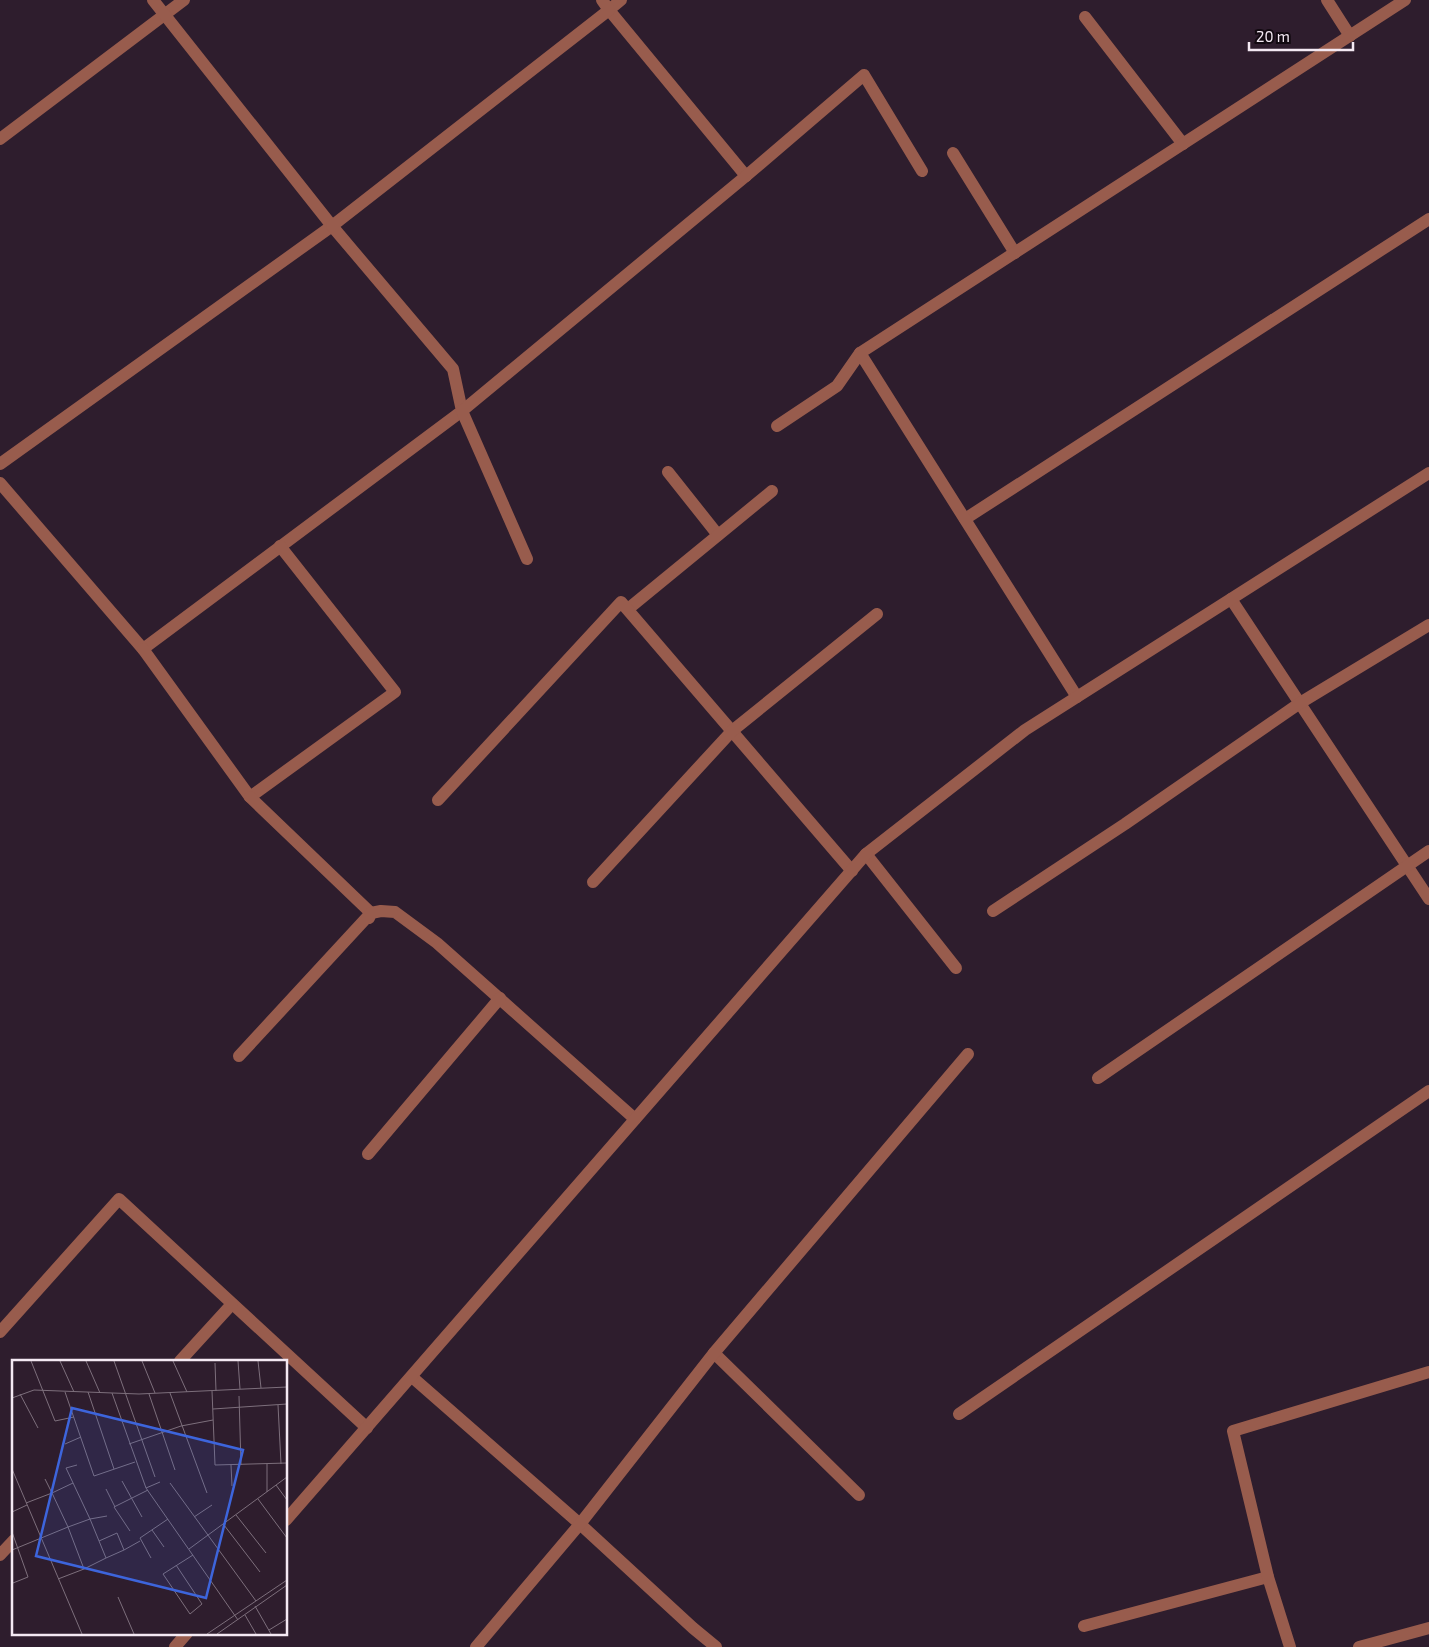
<svg xmlns="http://www.w3.org/2000/svg" width="1429" height="1647" font-family="'Exo 2',sans-serif">
	<rect width="100%" height="100%" fill="#2e1d2d"/>
	<g fill="none" stroke-linecap="round" stroke-linejoin="round">
		<g stroke="#985c4d" stroke-width="12">
			<polyline points="621,0 609,10 746,176"/>
			<polyline points="1327,0 1350,36"/>
			<polyline points="1085,17 1183,144"/>
			<polyline points="0,139 184,0"/>
			<polyline points="953,153 1015,253"/>
			<polyline points="777,426 837,386 860,353"/>
			<polyline points="0,464 332,226 153,0"/>
			<polyline points="668,472 718,535"/>
			<polyline points="0,483 143,649 462,411 453,369 332,226 609,10 602,0"/>
			<polyline points="965,519 1429,219"/>
			<polyline points="527,559 462,411 746,176 864,75 922,171"/>
			<polyline points="1231,599 1429,899"/>
			<polyline points="628,609 772,491"/>
			<polyline points="143,649 250,797 395,692 280,546"/>
			<polyline points="1077,697 860,353 1405,0"/>
			<polyline points="250,797 371,913 369,918"/>
			<polyline points="438,800 621,602 852,871"/>
			<polyline points="866,854 956,968"/>
			<polyline points="593,882 732,731 877,614"/>
			<polyline points="993,911 1125,824 1300,703 1429,625"/>
			<polyline points="239,1056 371,913 381,911 395,912 437,943 635,1119"/>
			<polyline points="1098,1078 1429,851"/>
			<polyline points="368,1154 500,998"/>
			<polyline points="0,1332 119,1199 367,1428"/>
			<polyline points="714,1353 859,1495"/>
			<polyline points="180,1361 232,1304"/>
			<polyline points="412,1377 580,1524 693,1628 716,1647"/>
			<polyline points="959,1414 1429,1091"/>
			<polyline points="286,1520 866,854 1025,730 1429,473"/>
			<polyline points="0,1555 14,1540"/>
			<polyline points="1084,1626 1268,1577"/>
			<polyline points="175,1647 187,1633"/>
			<polyline points="476,1647 580,1524 714,1353 968,1054"/>
			<polyline points="1290,1647 1268,1577 1233,1431 1429,1372"/>
			<polyline points="1359,1647 1429,1628"/>
		</g>
	</g>
	<g transform="translate(12 1360)">
		<rect width="275" height="275" fill="#2e1d2d"/>
		<path fill="none" stroke="#7d6f7c" stroke-width="1" d="M19,1l24,60 19,-4M48,1l14,31M74,1l14,32M102,1l41,116M130,1l13,32M161,1l14,31M226,1l2,28M246,1l3,27M203,3l1,28M200,31l3,74 72,-2M53,32l29,84 41,-14M76,32l26,77M100,33l34,95 92,132M158,33l37,100M8,34l18,34M137,34l26,76M227,36l2,69M0,38l22,-8 105,4 148,-7M266,45l3,59M201,49l74,-5M53,84l16,-7M117,84l52,-18 32,-6M255,104v28M65,105l-11,3 24,51 17,-3M219,105l1,21M0,109l70,165M33,119l7,14 21,-10M110,121l20,36M158,123l86,118M264,125l11,15M134,128l14,-6M94,129l9,18M246,139l29,39M14,143l26,-10 16,34 22,-8 16,39 -22,11M0,152l15,-7M224,155l30,38M182,157l18,-12M212,165l36,47M140,170l12,17M118,171l-16,-24 34,-17M0,172l16,45 -15,6M87,181l18,-8 7,17 -18,8M177,189l98,-72M0,190l56,-23 16,42 -26,10M112,190l16,-9M139,198l-11,-20 28,-19M164,205l26,39 -12,10 -27,-40 30,-19M106,237l16,37M243,246l16,28M233,255l11,19M257,270l18,-11M195,274l80,-54M205,274l70,-49"/>
		<path fill="#3d65dc" fill-opacity="0.15" stroke="#3d65dc" stroke-width="2.5" d="M60,48l171,42 -37,148 -170,-42z"/>
		<rect width="275" height="275" fill="none" stroke="#f4e9f3" stroke-width="2.5"/>
	</g>
	<path d="M1249 42v8h104v-8" fill="none" stroke="#f4e9f3" stroke-width="2.5"/>
	<text x="1256" y="42" font-size="15" fill="#f4e9f3" stroke="#120a11" stroke-width="4" paint-order="stroke">20 m</text>
</svg>
